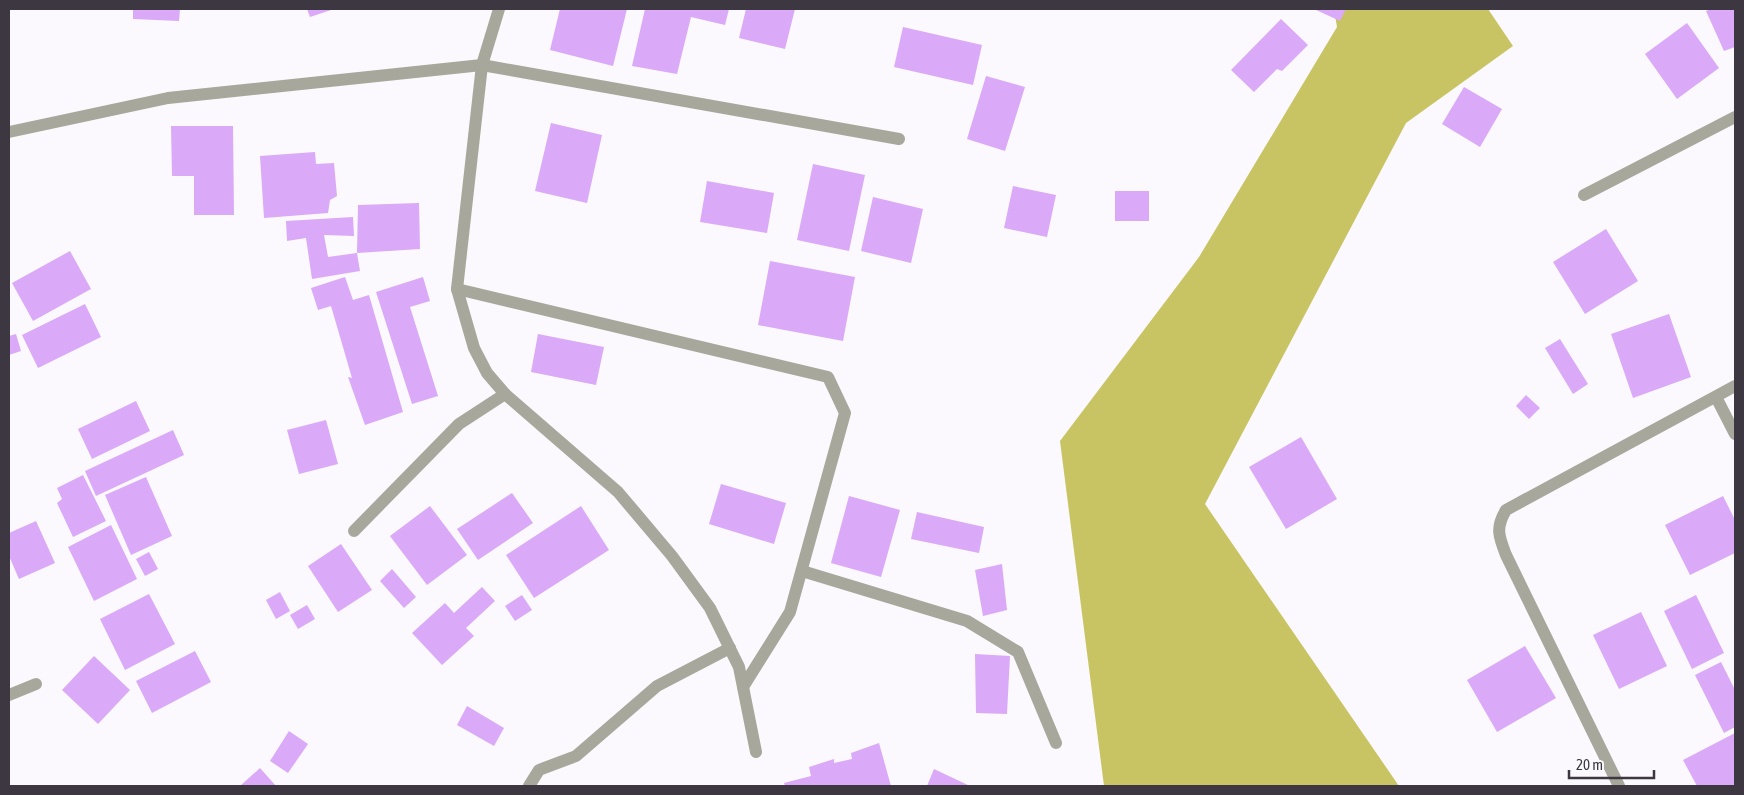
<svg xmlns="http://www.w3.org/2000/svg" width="1744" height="795" font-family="'Asap Condensed',sans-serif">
	<rect width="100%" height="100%" fill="#fbf9fd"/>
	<polygon fill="#c9c463" points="1334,9 1488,9 1513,46 1406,123 1205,504 1399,786 1104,786 1060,441 1199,257 1337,27"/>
	<g fill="#daa9f8">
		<polygon points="133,9 180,9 179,21 133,19"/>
		<polygon points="307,9 334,9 310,17"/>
		<polygon points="560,9 627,9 613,66 550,50"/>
		<polygon points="645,9 729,9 725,25 691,17 677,74 632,66"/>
		<polygon points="746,9 795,9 785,49 739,38"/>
		<polygon points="1314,9 1346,9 1340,21"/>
		<polygon points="1711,9 1735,9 1735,47 1724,51 1706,11"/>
		<polygon points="1281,19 1308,45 1282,71 1277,69 1254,92 1231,70"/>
		<polygon points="1687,23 1719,68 1677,99 1645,54"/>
		<polygon points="903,27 982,45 973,85 894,67"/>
		<polygon points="986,76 1025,87 1005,151 967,139"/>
		<polygon points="1464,87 1502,109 1480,147 1442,124"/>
		<polygon points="551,123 602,135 587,203 535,191"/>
		<polygon points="171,126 233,126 234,215 194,215 194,176 172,176"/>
		<polygon points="315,152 316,164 334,163 337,196 330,200 328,213 264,218 260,156"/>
		<polygon points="813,164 865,175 849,251 797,240"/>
		<polygon points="707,181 774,193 767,233 700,222"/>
		<polygon points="1013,186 1056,195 1047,237 1004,228"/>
		<rect x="1115" y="191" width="34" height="30"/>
		<polygon points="873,197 923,209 911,263 861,251"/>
		<polygon points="419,203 420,249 357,253 358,205"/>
		<polygon points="353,217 354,236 324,235 328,257 357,253 360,271 312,279 306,238 287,241 286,221"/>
		<polygon points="1606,229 1638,281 1585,314 1553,262"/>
		<polygon points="70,251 91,289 33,321 12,283"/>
		<polygon points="770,261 855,277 843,341 758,325"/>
		<polygon points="345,277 353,300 369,295 403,412 365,425 348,377 352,378 331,306 318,310 311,288"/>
		<polygon points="423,277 430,301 410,307 438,396 412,404 376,292"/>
		<polygon points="85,304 101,337 38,368 22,335"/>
		<polygon points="1669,314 1691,377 1633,398 1611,334"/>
		<polygon points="16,334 21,351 9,355 9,336"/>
		<polygon points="538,334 604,347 596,385 531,372"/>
		<polygon points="1560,339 1588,384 1573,394 1545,348"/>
		<polygon points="1526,395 1540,408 1529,419 1516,406"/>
		<polygon points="136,401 150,431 92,459 78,429"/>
		<polygon points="326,420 338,464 299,474 287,430"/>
		<polygon points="173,430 184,455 96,496 85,471"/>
		<polygon points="1301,437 1337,499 1286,529 1249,467"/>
		<polygon points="83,475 106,521 73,537 57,503 62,499 57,488"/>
		<polygon points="146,477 172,536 131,555 105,495"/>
		<polygon points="721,484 786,503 774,544 709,524"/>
		<polygon points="512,493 533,523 478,560 457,529"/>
		<polygon points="849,496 900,510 881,577 831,563"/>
		<polygon points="1723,496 1735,520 1735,553 1690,575 1665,525"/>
		<polygon points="430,506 467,555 427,585 390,536"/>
		<polygon points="581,506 609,550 534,598 506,555"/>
		<polygon points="917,512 984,527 979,553 911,539"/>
		<polygon points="36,521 55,563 19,579 9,556 9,533"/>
		<polygon points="111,525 137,579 94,601 68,547"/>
		<polygon points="341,544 372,590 338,612 308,566"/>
		<polygon points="149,552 158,569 145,576 136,559"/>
		<polygon points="1002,564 1007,610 983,616 975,570"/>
		<polygon points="392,569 416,597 404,608 380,581"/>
		<polygon points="482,587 495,601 466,628 474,636 442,665 412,633 445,603 454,613"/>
		<polygon points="280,592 290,611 276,619 266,600"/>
		<polygon points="149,594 175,644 125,670 100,619"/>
		<polygon points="522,595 532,610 515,621 505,606"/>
		<polygon points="1696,595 1724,653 1692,669 1664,611"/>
		<polygon points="307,605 315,619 298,629 290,615"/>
		<polygon points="1641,612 1667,666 1619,689 1593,635"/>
		<polygon points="1525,646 1556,698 1497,732 1467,680"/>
		<polygon points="195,651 211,682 152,713 136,681"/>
		<polygon points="975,654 1010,656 1007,714 976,713"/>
		<polygon points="94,656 130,690 98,724 62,690"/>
		<polygon points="1721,662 1735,690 1735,727 1724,733 1695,675"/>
		<polygon points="467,706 504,728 494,746 457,725"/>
		<polygon points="289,731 308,744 288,773 270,761"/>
		<polygon points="1735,733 1735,786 1697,786 1683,760"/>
		<polygon points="879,743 891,786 785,786 784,783 811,776 809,767 834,759 834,763 852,759 851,753"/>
		<polygon points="260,768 276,786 240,786"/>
		<polygon points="934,769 970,786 927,786"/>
	</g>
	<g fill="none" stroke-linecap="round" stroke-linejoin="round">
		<g stroke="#a7a79c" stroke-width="12">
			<polyline points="499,9 482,65 457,289 474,348 487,373 505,394 618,492 672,556 710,608 739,667 756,752"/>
			<polyline points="9,132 168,98 482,65 899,139"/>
			<polyline points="1584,195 1735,117"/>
			<polyline points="457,289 828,377 845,413 790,612 743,687"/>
			<polyline points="1716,397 1735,434"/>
			<polyline points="354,531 459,424 505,394"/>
			<polyline points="802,571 967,621 1018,652 1056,743"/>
			<polyline points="9,695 36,684"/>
			<polyline points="529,786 539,770 576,756 657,686 730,648"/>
			<path d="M1619,786l-113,-231c-7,-18 -11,-27 0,-45l229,-124"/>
		</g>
	</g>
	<rect width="1744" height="795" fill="none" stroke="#3c3740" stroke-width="20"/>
	<path d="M1569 770v8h85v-8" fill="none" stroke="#3c3740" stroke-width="2.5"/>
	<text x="1576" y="770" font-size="15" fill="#3c3740" stroke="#fbf9fd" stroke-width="4" paint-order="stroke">20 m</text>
</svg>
